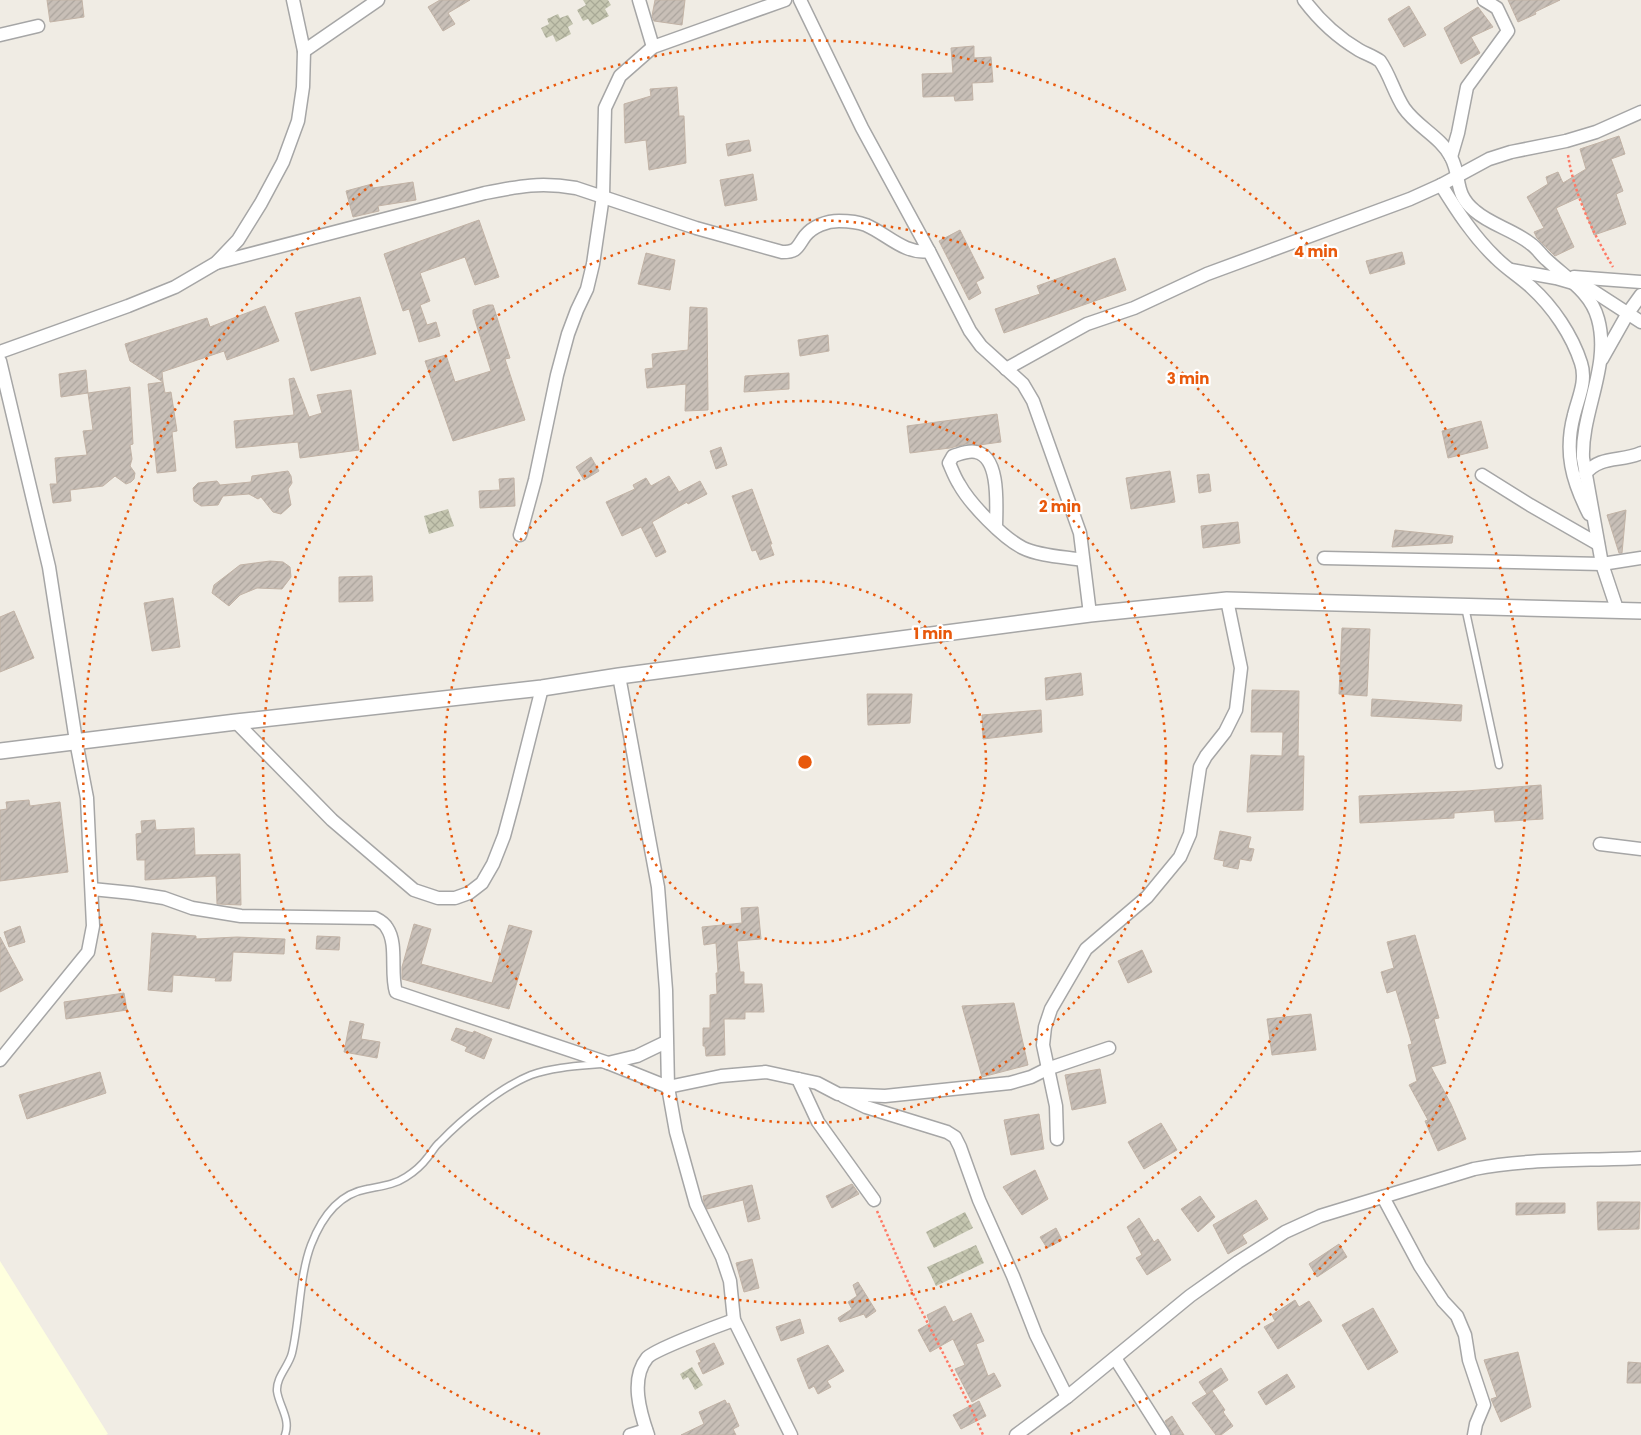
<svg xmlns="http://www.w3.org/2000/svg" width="1641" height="1435" font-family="Poppins,sans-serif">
	<defs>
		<pattern id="construction-cross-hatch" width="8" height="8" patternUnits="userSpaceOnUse" patternTransform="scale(1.25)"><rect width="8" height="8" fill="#c4c5af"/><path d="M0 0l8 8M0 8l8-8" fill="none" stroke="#a8a996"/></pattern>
		<pattern id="building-hatch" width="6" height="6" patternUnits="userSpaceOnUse" patternTransform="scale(1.25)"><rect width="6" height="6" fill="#c8bfb7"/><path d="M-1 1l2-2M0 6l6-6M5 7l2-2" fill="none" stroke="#aba49d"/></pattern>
	</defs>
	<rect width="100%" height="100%" fill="#f0ece4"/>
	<polygon fill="#feffde" points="0,1261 108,1434 106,1435 0,1435"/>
	<g fill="url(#construction-cross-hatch)">
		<polygon points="583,0 608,0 611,5 605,9 609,16 592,25 588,19 583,21 577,10 586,5"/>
		<polygon points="558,14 560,18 568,15 573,24 568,27 571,34 556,42 553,35 546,38 541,28 549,24 547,19"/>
		<polygon points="448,509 454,526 429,534 424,516"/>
		<polygon points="965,1212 973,1228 934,1248 926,1232"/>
		<polygon points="976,1245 984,1263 936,1286 927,1267"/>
		<polygon points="692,1367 703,1385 695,1390 688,1377 683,1380 680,1374"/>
	</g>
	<g fill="url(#building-hatch)" stroke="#c2b3a6">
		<polygon points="47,0 82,0 84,17 50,22"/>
		<polygon points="440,0 470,0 448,13 455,24 443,31 428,7"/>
		<polygon points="655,0 685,0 682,25 654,21 652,16"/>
		<polygon points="1508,0 1560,0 1535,12 1536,14 1518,22"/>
		<polygon points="1409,6 1426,35 1404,47 1388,19"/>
		<polygon points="1478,7 1493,27 1471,37 1480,53 1461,64 1444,28"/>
		<polygon points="974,46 974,58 991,57 993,82 972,83 973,100 955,101 954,96 923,97 922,74 953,73 951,48"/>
		<polygon points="677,87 679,116 684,116 686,163 649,170 646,140 625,143 624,104 651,96 650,89"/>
		<polygon points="1619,136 1625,154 1611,159 1623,191 1616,194 1626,224 1594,235 1580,197 1556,208 1574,247 1555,256 1537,238 1534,232 1544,228 1527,197 1548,184 1546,177 1558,172 1563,183 1586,169 1580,149"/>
		<polygon points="749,140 751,151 728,156 726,144"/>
		<polygon points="753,174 757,200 725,206 720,180"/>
		<polygon points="413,182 416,200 378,206 379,211 353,217 346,191 372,184 373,188"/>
		<polygon points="479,220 499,277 475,285 465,257 420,273 430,301 420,305 427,325 436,322 440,336 419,342 409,309 403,311 384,254"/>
		<polygon points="960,230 984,278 976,282 981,293 969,300 939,241"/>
		<polygon points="1402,252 1405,264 1370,274 1366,261"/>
		<polygon points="646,253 675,260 670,290 638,284"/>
		<polygon points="1115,258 1126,290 1004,333 995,309 1040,294 1037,286"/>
		<polygon points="360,297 376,354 311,371 295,313"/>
		<polygon points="488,305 493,305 510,358 505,359 525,420 453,441 425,361 446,355 455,382 491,371 473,314 473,310"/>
		<polygon points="265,306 279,341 227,360 224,351 162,372 163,382 130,361 125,344 207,318 210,327"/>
		<polygon points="690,307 707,308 708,410 685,411 686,384 647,388 645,369 653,368 652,354 688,350"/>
		<polygon points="828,335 829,351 800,356 798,340"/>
		<polygon points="86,370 88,393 61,397 59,374"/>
		<polygon points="789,373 789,389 744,392 745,376"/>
		<polygon points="294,378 309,417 322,413 317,395 351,390 359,450 300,458 298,442 236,448 234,421 294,415 289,379"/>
		<polygon points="163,382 165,393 171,392 177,431 172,432 176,471 157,473 148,384"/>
		<polygon points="130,387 133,444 130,445 132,459 130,466 135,473 134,479 131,482 126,484 115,476 103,486 70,490 71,501 53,503 50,484 57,484 55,458 87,455 83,431 93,430 88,393"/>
		<polygon points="997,414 1001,442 979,445 966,444 950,448 910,453 907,426"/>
		<polygon points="1481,421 1488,448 1448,458 1442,431"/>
		<polygon points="721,447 727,465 716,469 710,451"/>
		<polygon points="591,457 599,471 584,480 576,467"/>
		<polygon points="288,471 291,476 292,483 288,489 291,505 281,514 273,512 261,497 258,499 249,494 223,496 218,505 201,506 194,501 193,488 198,483 217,481 220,485 251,482 252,476"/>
		<polygon points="1170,471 1175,502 1131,509 1126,478"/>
		<polygon points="1209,474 1211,491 1199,493 1197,475"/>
		<polygon points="669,476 679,492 700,481 707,494 688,504 687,502 652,522 666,552 656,557 641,527 622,536 606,502 635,489 633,485 646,478 651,486"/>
		<polygon points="514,478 515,506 480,508 479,491 500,490 499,479"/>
		<polygon points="752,489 772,544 770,544 774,555 760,560 756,550 752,551 732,496"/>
		<polygon points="1626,510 1622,553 1619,553 1607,515"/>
		<polygon points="1238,522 1240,543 1203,548 1201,526"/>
		<polygon points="1395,530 1453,536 1452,543 1392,547"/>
		<polygon points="270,561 283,562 290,567 291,577 282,589 257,588 240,595 229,606 212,593 214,585 240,565"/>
		<polygon points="372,576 373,601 339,602 339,577"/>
		<polygon points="173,598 180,647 152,651 144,603"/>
		<polygon points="14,611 34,658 0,672 0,617"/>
		<polygon points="1342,628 1370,629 1367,696 1339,694"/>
		<polygon points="1081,673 1083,695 1046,700 1045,678"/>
		<polygon points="1252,690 1299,691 1298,756 1304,756 1303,810 1247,812 1251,755 1282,756 1283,732 1251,732"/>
		<polygon points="867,694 912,694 910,723 868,725"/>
		<polygon points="1372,699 1462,705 1461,721 1371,716"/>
		<polygon points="1041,710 1042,732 983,739 982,715"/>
		<polygon points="1541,785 1543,819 1495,822 1494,810 1454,813 1454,818 1360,823 1359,796 1466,791"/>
		<polygon points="29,800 30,806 60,802 68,872 0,881 0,810 7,809 6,802"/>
		<polygon points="155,820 156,830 194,828 195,855 240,854 241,905 217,904 216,876 145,880 145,860 137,860 136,834 142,833 141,821"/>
		<polygon points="1220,831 1251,837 1248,848 1254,849 1251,861 1240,859 1238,869 1223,866 1224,861 1214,859"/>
		<polygon points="758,907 761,939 737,941 740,972 744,972 744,984 762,984 764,1012 745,1012 745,1019 724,1019 725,1055 706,1056 705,1046 703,1046 703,1028 710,1028 710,995 717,994 716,973 718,973 716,943 704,945 702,927 742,923 741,908"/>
		<polygon points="414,924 431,929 421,964 492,983 509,925 532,931 509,1009 402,979 402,967"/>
		<polygon points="20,926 25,942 9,947 4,932"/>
		<polygon points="152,933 196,936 196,939 237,937 285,939 284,954 233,952 231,981 215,981 216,978 173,975 172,992 148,990"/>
		<polygon points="1415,935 1439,1018 1434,1019 1446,1063 1431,1067 1451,1104 1466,1139 1438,1151 1425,1121 1428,1120 1409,1085 1417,1081 1408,1045 1412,1044 1396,990 1387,993 1381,972 1394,968 1387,942"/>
		<polygon points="317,936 340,937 339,950 316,949"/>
		<polygon points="0,937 23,980 0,992"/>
		<polygon points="1142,950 1152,972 1128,983 1118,961"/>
		<polygon points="124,993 127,1010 66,1019 64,1002"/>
		<polygon points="1014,1003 1028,1065 982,1077 962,1006"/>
		<polygon points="1311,1014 1316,1050 1272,1055 1267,1019"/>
		<polygon points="350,1021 364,1024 361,1039 380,1042 377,1058 344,1052"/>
		<polygon points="456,1028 473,1033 474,1031 492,1039 484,1059 465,1051 467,1047 451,1040"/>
		<polygon points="1100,1069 1106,1103 1072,1110 1065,1075"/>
		<polygon points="100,1072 106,1093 27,1119 19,1095"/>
		<polygon points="1039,1114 1044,1149 1011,1155 1004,1120"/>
		<polygon points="1161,1123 1177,1150 1144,1169 1128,1142"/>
		<polygon points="1035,1170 1048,1199 1022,1215 1003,1187"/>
		<polygon points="852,1184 859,1194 832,1208 826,1196"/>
		<polygon points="752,1185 760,1219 748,1222 743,1200 707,1209 704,1203 703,1196"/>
		<polygon points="1200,1196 1215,1217 1198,1232 1181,1209"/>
		<polygon points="1256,1200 1268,1219 1242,1235 1247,1243 1228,1254 1213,1225"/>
		<polygon points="1597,1202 1640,1202 1639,1229 1598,1230"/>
		<polygon points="1516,1203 1565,1203 1565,1213 1516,1215"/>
		<polygon points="1139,1218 1154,1242 1158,1239 1171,1260 1147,1275 1136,1258 1142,1255 1127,1227"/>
		<polygon points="1056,1228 1062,1240 1047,1248 1040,1237"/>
		<polygon points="1339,1244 1347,1257 1317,1277 1309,1264"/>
		<polygon points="752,1259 759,1288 744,1292 736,1263"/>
		<polygon points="858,1282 876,1311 866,1318 864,1314 840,1322 838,1318 852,1309 848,1302 857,1296 853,1285"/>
		<polygon points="1295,1300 1299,1307 1309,1301 1322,1321 1278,1349 1264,1327 1275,1321 1272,1315"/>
		<polygon points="945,1306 953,1322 971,1313 984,1341 976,1344 988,1376 994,1373 1001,1386 972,1402 955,1369 965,1365 953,1339 930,1352 918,1330 930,1323 927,1315"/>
		<polygon points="1373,1308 1398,1352 1368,1370 1342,1325"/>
		<polygon points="800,1319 804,1333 781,1341 776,1327"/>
		<polygon points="714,1343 724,1364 703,1374 698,1363 701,1362 696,1351"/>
		<polygon points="828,1345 844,1371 827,1381 831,1387 818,1394 814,1386 809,1389 797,1359"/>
		<polygon points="1518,1352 1531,1407 1501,1422 1491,1399 1497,1397 1484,1360"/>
		<polygon points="1628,1362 1641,1363 1641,1383 1627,1383"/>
		<polygon points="1221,1368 1228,1380 1207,1394 1199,1382"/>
		<polygon points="1287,1374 1295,1387 1266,1405 1258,1392"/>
		<polygon points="1212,1391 1225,1410 1223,1412 1233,1426 1221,1435 1216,1435 1192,1403"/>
		<polygon points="725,1400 727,1404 729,1403 739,1426 733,1429 736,1435 681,1435 704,1424 699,1412"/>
		<polygon points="979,1401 986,1416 961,1429 953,1415"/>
		<polygon points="1172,1416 1184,1435 1172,1435 1165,1421"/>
	</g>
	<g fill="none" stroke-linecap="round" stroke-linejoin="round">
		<g stroke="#a6a6a6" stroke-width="9">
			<g id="service">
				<polyline points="1465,607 1499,765"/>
				<path d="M285,1435c6,-16 -6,-29 -8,-44 -1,-14 12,-25 15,-38 8,-34 7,-76 19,-108 10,-26 27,-51 56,-56 14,-3 27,-4 39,-12 8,-5 16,-12 22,-20 4,-5 7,-11 12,-15 22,-23 61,-55 91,-67 22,-8 48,-9 71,-11"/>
			</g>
		</g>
		<g stroke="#a6a6a6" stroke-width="15">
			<g id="minor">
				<polyline points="639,0 653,47"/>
				<polyline points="800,0 862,128 929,251 970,331 981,346 1023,384 1033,401 1080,533 1090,614"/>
				<path d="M1304,0c15,20 33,37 55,50 7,4 14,6 21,11 10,14 14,32 24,47 13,19 37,29 47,49 11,21 2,36 24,54 16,14 39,19 56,33 6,4 10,11 16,16 19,18 44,32 51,59 13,47 -17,93 -15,139l19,106 15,45"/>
				<polyline points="0,35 38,26"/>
				<polyline points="304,51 378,0"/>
				<polyline points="1451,157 1458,133 1467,87 1508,31 1497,8 1484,0"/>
				<path d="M1441,185c16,26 33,52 55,73 11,11 24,19 35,29 22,20 41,48 50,76 6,18 -3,35 -7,52 -10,37 -2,66 15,99"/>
				<path d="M216,263l269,-70c35,-7 56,-11 91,-5l120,40 86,24c16,0 15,-5 23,-16 8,-10 22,-15 34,-15 9,0 19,1 27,4 21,9 39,30 63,26"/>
				<polyline points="1511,270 1556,278 1587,287 1641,322"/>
				<polyline points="1574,277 1641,282"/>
				<polyline points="0,352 128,306 175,287 216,263 238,240 261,203 283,162 298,121 303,87 304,51 293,0"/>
				<polyline points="1602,359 1628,313 1641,295"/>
				<polyline points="0,361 49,567 76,741 87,798 93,926 88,952 0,1060"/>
				<polyline points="1006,369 1087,324 1134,308 1207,274 1410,199 1441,185 1489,159 1511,152 1566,141 1596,132 1641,112"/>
				<path d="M1585,474c15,-19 36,-12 56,-21"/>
				<polyline points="1482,475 1530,505 1598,544"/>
				<path d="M996,528c0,-19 5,-71 -20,-76 -8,-2 -16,2 -23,4l-4,7c3,7 6,15 10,21 11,20 44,54 64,64 16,8 43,9 60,12"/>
				<polyline points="520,535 535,480 557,375 568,334 577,310 587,289 593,264 603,196 605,108 620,76 653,47 785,0"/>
				<polyline points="1324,558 1602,564 1641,558"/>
				<polyline points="619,676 658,887 666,990 668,1087 676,1132 696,1204 722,1257 730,1281 734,1320 791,1435"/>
				<polyline points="236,722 332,820 414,890 438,898 455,898 469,893 482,883 493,864 504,836 514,799 542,688"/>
				<polyline points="1600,844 1641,849"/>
				<path d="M92,889l40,4 32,5 28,10 49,8 134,2c4,2 10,6 12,10 11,16 3,45 9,64l212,71 60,24 53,-11 45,-4 51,11 21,11 47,2 125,-13 21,-6 16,-8 62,-21"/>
				<polyline points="608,1063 637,1056 666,1042"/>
				<polyline points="798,1079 818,1122 874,1200"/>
				<polyline points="843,1096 866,1107 947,1132 955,1137 960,1147 979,1200 1013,1276 1036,1335 1067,1397"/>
				<polyline points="1057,1139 1056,1106 1043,1045 1045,1027 1051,1009 1086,949 1147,897 1180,857 1190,834 1200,767 1206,756 1225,732 1236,710 1241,668 1227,600"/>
				<polyline points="1383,1197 1420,1266 1443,1301 1457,1316 1465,1335 1469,1360 1484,1405 1476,1424 1474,1435"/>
				<polyline points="1115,1358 1164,1435"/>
				<polyline points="630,1435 646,1430"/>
				<path d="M648,1435c-8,-23 -18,-56 -1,-77 6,-8 73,-33 87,-38"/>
				<path d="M1016,1435l51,-38 123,-101 48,-34 47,-30 35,-16 154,-47c55,-11 111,-8 167,-11"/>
			</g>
		</g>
		<g stroke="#a6a6a6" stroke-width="18">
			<polyline id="tertiary" points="0,751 236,722 542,688 619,676 1090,614 1227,600 1641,611"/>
		</g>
		<g stroke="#ff7a66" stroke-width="2.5" stroke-dasharray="2.5 2.5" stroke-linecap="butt">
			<path d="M1568,155c6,39 25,78 45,112"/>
			<polyline points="877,1211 916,1300 972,1410 983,1435"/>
		</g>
		<use href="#service" stroke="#fff" stroke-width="6"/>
		<use href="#minor" stroke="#fff" stroke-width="12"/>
		<use href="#tertiary" stroke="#fff" stroke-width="15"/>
	</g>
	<g fill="none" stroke="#e8590c" stroke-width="2.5" stroke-dasharray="2.5 5">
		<circle cx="805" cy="762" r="181"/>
		<circle cx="805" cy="762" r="361"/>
		<circle cx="805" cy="762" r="542"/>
		<path d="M540 1434A722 722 0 1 1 1070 1434"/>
	</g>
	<circle cx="805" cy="762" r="8" fill="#e8590c" stroke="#fff" stroke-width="2.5"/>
	<g font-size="15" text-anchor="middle" font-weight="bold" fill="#e8590c" stroke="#fff" stroke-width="4.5" stroke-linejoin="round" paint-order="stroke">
		<text x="1316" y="257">4 min</text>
		<text x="1188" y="384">3 min</text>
		<text x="1060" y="512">2 min</text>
		<text x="933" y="639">1 min</text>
	</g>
</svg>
